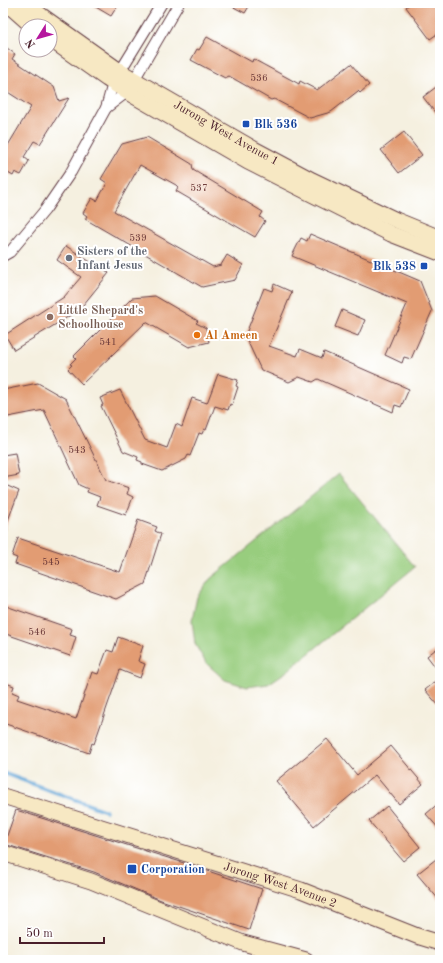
<svg xmlns="http://www.w3.org/2000/svg" width="443" height="963" font-family="'Old Standard TT',serif">
	<rect width="100%" height="100%" fill="#fff"/>
	<filter id="ink" filterUnits="userSpaceOnUse"><feTurbulence type="fractalNoise" baseFrequency=".025" numOctaves="2"/><feDisplacementMap in="SourceGraphic" scale="8" xChannelSelector="R" yChannelSelector="G"/><feConvolveMatrix kernelMatrix="1 2 1 2 8 2 1 2 1" color-interpolation-filters="sRGB"/></filter>
	<filter id="wash" filterUnits="userSpaceOnUse"><feTurbulence type="fractalNoise" baseFrequency=".012" numOctaves="4" result="noise"/><feDisplacementMap in="SourceGraphic" scale="16" xChannelSelector="R" yChannelSelector="G"/><feGaussianBlur stdDeviation="0.9" result="paint"/><feColorMatrix in="noise" values="0 0 0 0 0 0 0 0 0 0 0 0 0 0 0 0 0 1.4 0 .05"/><feComposite in="paint" operator="in"/></filter>
	<g filter="url(#wash)">
		<rect width="100%" height="100%" fill="#f5f0e0"/>
		<polygon fill="#98cd7e" stroke="#717654" points="339,474 415,567 286,672 268,684 247,687 225,680 206,663 195,644 192,620 197,597 210,579"/>
		<g fill="none" stroke-linecap="round" stroke-linejoin="round">
			<polyline stroke="#62a6d7" stroke-width="3.5" points="3,773 106,811"/>
		</g>
		<g id="blocks">
			<g fill="#e29c73">
				<polygon points="89,3 119,3 111,16"/>
				<polygon points="226,3 251,3 245,13"/>
				<polygon points="411,3 440,3 440,32 430,39 406,7"/>
				<polygon points="207,37 252,62 253,59 299,84 300,81 317,90 351,64 369,85 360,93 358,91 331,112 310,118 274,99 271,100 229,76 225,78 191,60 197,49 199,50"/>
				<polygon points="3,45 15,54 12,59 54,87 59,101 69,98 40,144 34,141 24,157 29,161 21,175 15,172 13,176 3,170 3,145 7,147 31,107 3,89"/>
				<polygon points="440,84 440,119 423,97"/>
				<polygon points="404,132 422,155 399,173 381,150"/>
				<polygon points="147,137 192,164 193,170 263,212 260,217 265,221 255,237 176,191 178,187 176,185 140,165 114,211 213,267 221,265 227,255 243,265 235,280 202,287 85,219 87,216 83,213 92,198 97,201 107,183 101,179 122,144"/>
				<polygon points="310,234 420,281 432,311 411,359 404,357 402,363 385,355 407,304 292,256 301,238 307,241"/>
				<polygon points="66,246 92,263 94,261 109,273 79,310 14,350 5,335 64,297 81,277 57,260"/>
				<polygon points="274,284 292,292 269,346 297,356 300,349 322,358 324,352 409,389 401,407 395,405 393,412 318,379 313,382 299,377 289,382 261,370 245,336 264,288 272,291"/>
				<polygon points="155,296 198,321 196,323 206,328 209,342 189,347 146,322 82,384 68,369 72,365 70,364 76,358 74,356 132,298"/>
				<polygon points="342,310 365,320 358,336 335,327"/>
				<polygon points="218,374 238,380 236,386 238,387 232,405 230,404 228,410 215,406 206,430 204,429 202,434 199,433 190,456 188,455 186,459 162,471 142,464 142,462 137,460 138,457 123,451 101,406 103,405 100,398 120,390 145,440 167,448 176,424 182,427 192,398 207,403"/>
				<polygon points="38,383 66,399 106,480 129,488 127,494 133,497 126,515 97,505 100,497 87,492 88,489 79,485 44,410 3,418 3,390"/>
				<polygon points="15,453 19,475 3,478 3,455"/>
				<polygon points="3,484 19,491 4,531 3,531"/>
				<polygon points="138,520 157,527 155,531 161,534 145,584 116,599 15,564 17,558 12,556 18,538 120,572"/>
				<polygon points="3,605 72,629 70,635 76,637 70,656 3,633"/>
				<polygon points="118,637 143,646 138,661 145,664 140,678 120,670 94,744 92,743 89,753 3,723 5,711 3,713 3,682 14,686 12,692 19,695 17,699 76,719 92,672 98,674 107,650 113,652"/>
				<polygon points="440,646 440,673 427,656"/>
				<polygon points="440,678 440,707 425,690"/>
				<polygon points="327,739 357,775 391,746 423,784 399,804 375,775 314,826 276,781"/>
				<polygon points="440,802 440,830 426,814"/>
				<polygon points="387,806 420,847 403,861 369,821"/>
				<polygon points="16,810 187,864 262,889 249,930 161,900 94,872 4,844"/>
				<polygon points="436,859 440,864 440,901 417,874"/>
			</g>
		</g>
	</g>
	<g filter="url(#ink)">
		<use href="#blocks" fill-opacity="0" stroke="#643e46" stroke-width="1"/>
		<g fill="none" stroke-linecap="round" stroke-linejoin="round">
			<g stroke="#643e46" stroke-width="12">
				<g id="street">
					<polyline points="106,108 127,92 179,3"/>
					<polyline points="3,256 10,252 45,210 71,172 106,108 113,83 162,3"/>
				</g>
			</g>
			<g stroke="#643e46" stroke-width="17">
				<g id="secondary">
					<polyline points="6,3 32,26"/>
					<path id="s1" d="M26,3l16,13 79,56 133,77 58,31 84,40 44,18"/>
					<polyline points="50,39 107,79 127,92 248,162 391,234 440,253"/>
					<path id="s2" d="M3,796l298,94 116,46 23,7"/>
					<polyline points="3,853 91,881 243,943 306,960"/>
				</g>
			</g>
			<use href="#street" stroke="#fff" stroke-width="10"/>
			<use href="#secondary" stroke="#f7e8c3" stroke-width="15"/>
		</g>
	</g>
	<g fill="#1a4fb4" stroke="#fff" stroke-width="1.5">
		<rect x="242" y="120" width="8" height="8" rx="2"/>
		<rect x="420" y="262" width="8" height="8" rx="2"/>
		<rect x="127" y="864" width="10" height="10" rx="2"/>
	</g>
	<circle fill="#6b7280" stroke="#fff" stroke-width="1.5" cx="69" cy="258" r="4"/>
	<circle fill="#8d6e63" stroke="#fff" stroke-width="1.5" cx="50" cy="317" r="4"/>
	<circle fill="#e8710a" stroke="#fff" stroke-width="1.5" cx="197" cy="335" r="4"/>
	<g text-anchor="middle" stroke-width="4" stroke-linejoin="round" paint-order="stroke">
		<g font-size="10" fill="#703e3d">
			<text x="259" y="81">536</text>
			<text x="199" y="191">537</text>
			<text x="138" y="241">539</text>
			<text x="108" y="345">541</text>
			<text x="77" y="453">543</text>
			<text x="51" y="565">545</text>
			<text x="37" y="635">546</text>
		</g>
		<g font-size="12" font-weight="bold" fill="#164399" stroke="#fff" text-anchor="start">
			<text x="254" y="128">Blk 536</text>
			<text x="416" y="270" text-anchor="end">Blk 538</text>
			<text x="141" y="873">Corporation</text>
		</g>
		<g font-size="12" fill="#4a1f2b" stroke="#fff">
			<text dy="4" stroke="none"><textPath href="#s1" startOffset="239">Jurong West Avenue 1</textPath></text>
			<text dy="4" stroke="none"><textPath href="#s2" startOffset="291">Jurong West Avenue 2</textPath></text>
		</g>
		<g font-size="12" font-weight="bold" fill="#5b616d" stroke="#fff" text-anchor="start">
			<text x="77" y="255">Sisters of the<tspan x="77" dy="14">Infant Jesus</tspan></text>
		</g>
		<g font-size="12" font-weight="bold" fill="#785e54" stroke="#fff" text-anchor="start">
			<text x="58" y="314">Little Shepard's<tspan x="58" dy="14">Schoolhouse</tspan></text>
		</g>
		<g font-size="12" font-weight="bold" fill="#c56008" stroke="#fff" text-anchor="start">
			<text x="205" y="339">Al Ameen</text>
		</g>
	</g>
	<rect width="443" height="963" fill="none" stroke="#fff" stroke-width="16"/>
	<g transform="translate(38 38) rotate(233)"><circle r="19" fill="#ffffff" stroke="#b7a5aa"/>
	<path d="M0-3L7 15L0 10L-7 15Z" fill="#b5179e"/>
	<text y="-6" font-size="11" font-weight="bold" text-anchor="middle" fill="#4a1f2b">N</text>
	</g>
	<path d="M20 937v6h84v-6" fill="none" stroke="#4a1f2b" stroke-width="2"/>
	<text x="26" y="937" font-size="12" fill="#4a1f2b" stroke="#ffffff" stroke-width="3" paint-order="stroke">50 m</text>
</svg>
